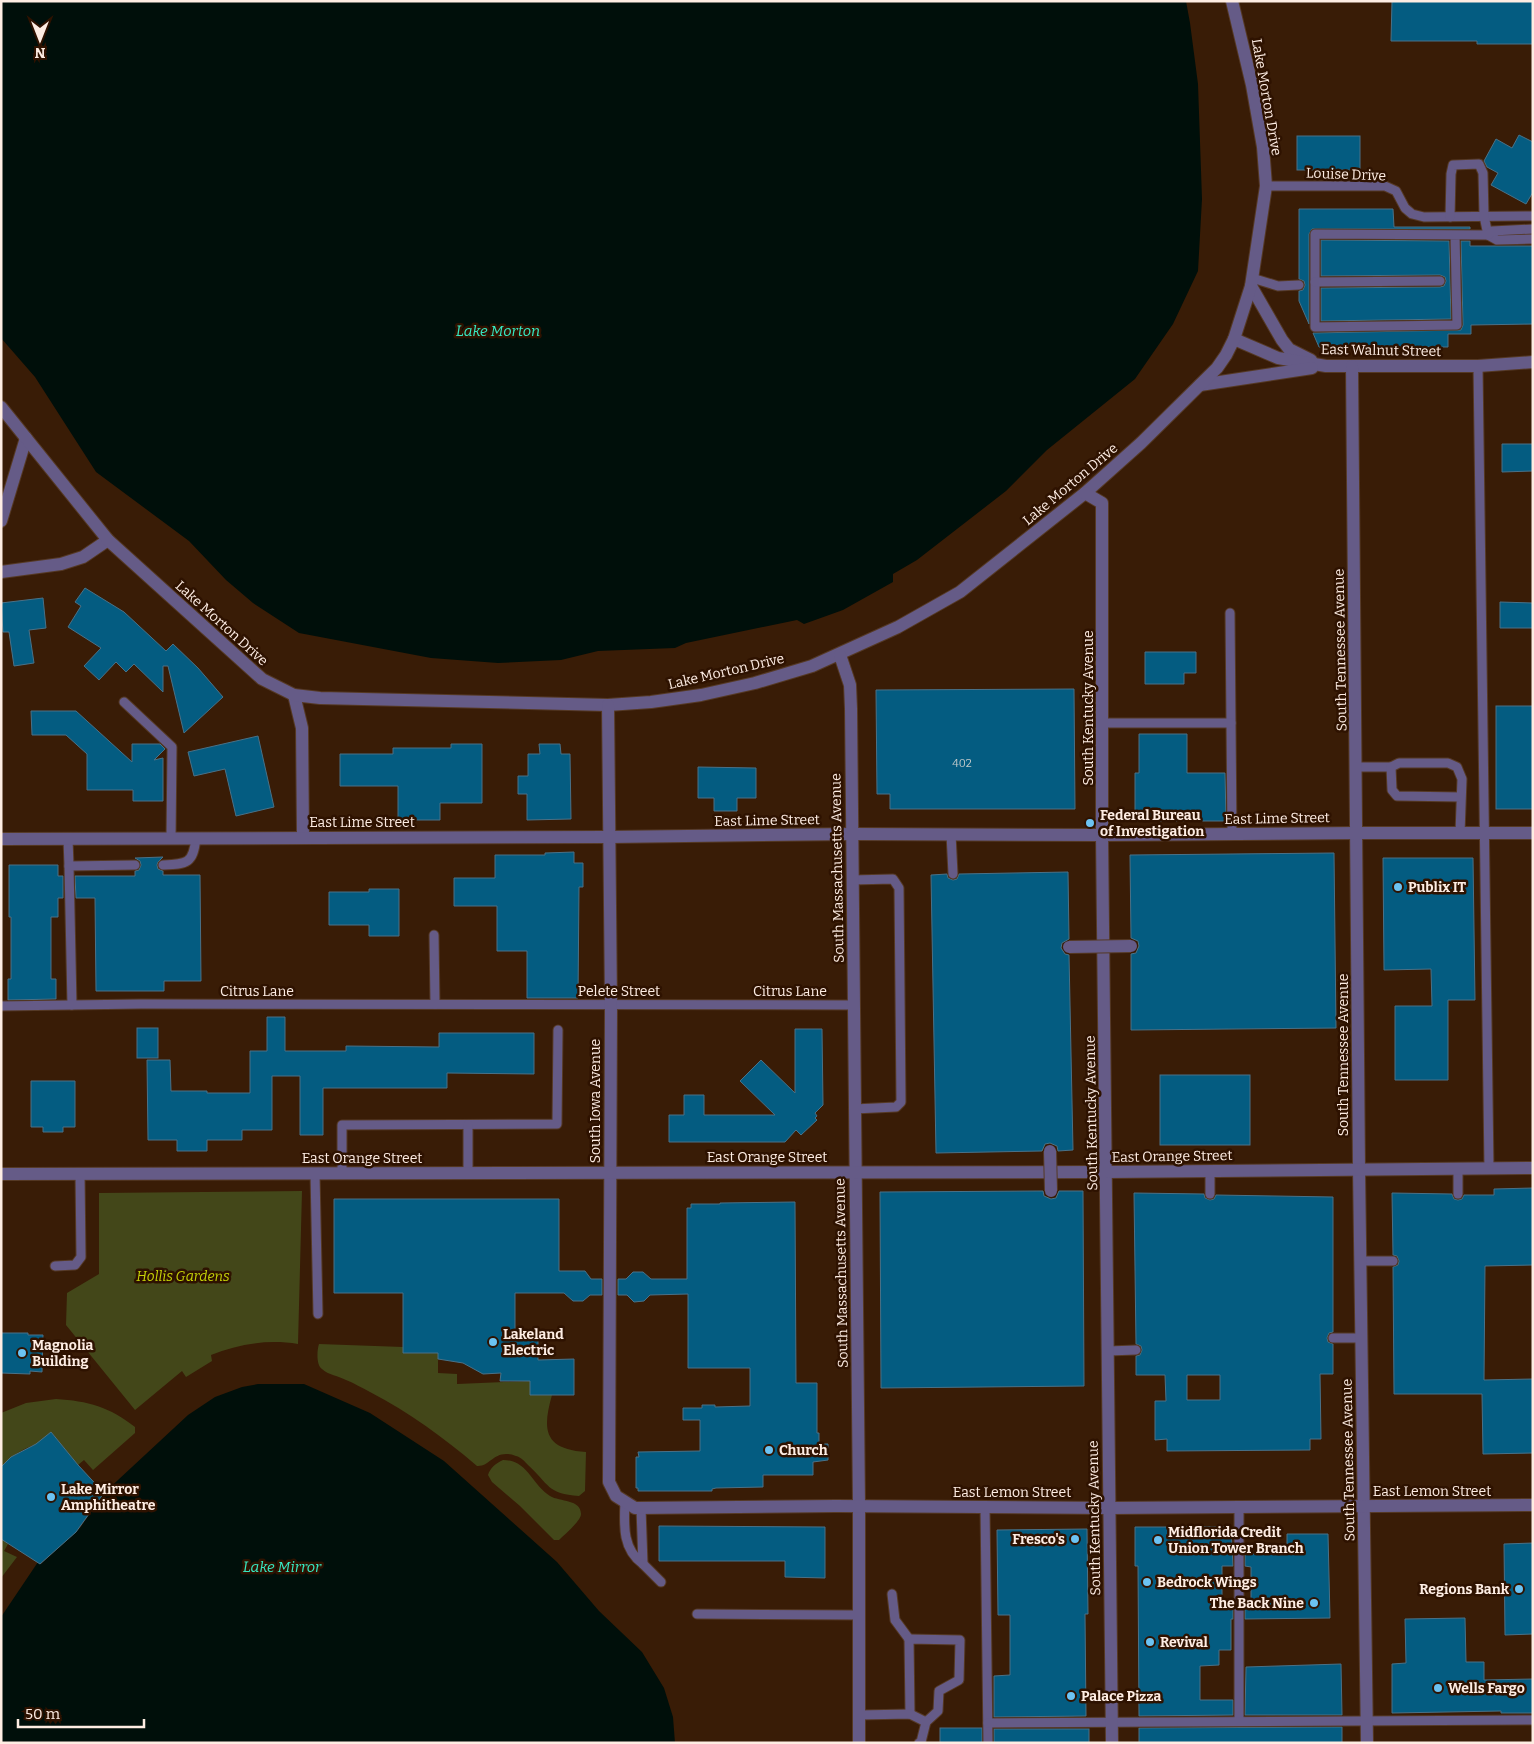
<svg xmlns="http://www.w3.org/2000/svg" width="1534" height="1744" font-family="Bitter,serif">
	<rect width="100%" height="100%" fill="#391c06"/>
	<g fill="#434719">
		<path d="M302,1191l-4,153c-30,-5 -60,0 -87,11l1,6 -26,16 -4,-6 -47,39 -69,-85 1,-32 32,-19v-81z"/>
		<path d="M319,1344l84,3v6h35v20l19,1v10l73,-3v14h22c-10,35 -8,54 34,57l-1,39 -6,5c-32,-2 -30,-12 -51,-31 -3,-3 -7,-8 -12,-9 -22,-8 -25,11 -39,10 -34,-29 -67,-53 -107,-74 -8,-4 -16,-9 -24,-12 -7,-4 -18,-5 -24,-11 -6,-4 -5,-19 -3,-25z"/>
		<path d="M56,1399c32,2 54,8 79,28v6l-42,37 -9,-10 -6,5 -27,-33 -6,5 1,3 -2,2c-17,4 -31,12 -43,25v-54l25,-10z"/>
		<path d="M503,1460c25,0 29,25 47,36 10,6 31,3 31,18 0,7 -17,21 -22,26h-5l-34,-34 -28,-24 -4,-7c2,-7 8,-12 15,-15z"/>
		<polygon points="1,1539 8,1544 4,1551 17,1557 1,1578"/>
	</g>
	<g fill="#000f0a">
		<polygon points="1,1 1186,1 1190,23 1198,84 1202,199 1198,271 1173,324 1135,379 1047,450 1006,491 917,560 893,574 893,582 843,610 804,624 797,620 686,643 675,648 598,651 561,660 498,663 431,658 299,633 253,603 226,580 189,541 96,472 35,377 1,338"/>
		<polygon points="258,1384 304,1384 370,1413 444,1461 557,1562 599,1611 642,1652 664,1688 673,1717 675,1743 1,1743 1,1617 38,1562 41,1564 80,1528 104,1493 188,1415 215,1397 242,1387"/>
	</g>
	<g fill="#045c81" stroke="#4a7187" fill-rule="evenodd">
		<polygon points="1392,1 1533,1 1533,44 1477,44 1477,41 1391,41"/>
		<polygon points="1519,135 1533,142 1533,192 1526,204 1491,185 1498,173 1487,167 1484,161 1496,139 1512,148"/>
		<rect x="1297" y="136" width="63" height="34"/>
		<polygon points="1299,209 1393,209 1394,227 1470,227 1470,229 1312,229 1309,234 1309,324 1299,301 1299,291 1303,290 1305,285 1304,281 1299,279"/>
		<polygon points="1321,240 1449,241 1451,319 1321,321 1321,288 1440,287 1444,286 1446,281 1445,277 1440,275 1321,276"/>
		<polygon points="1461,241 1470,241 1470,246 1533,246 1533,324 1471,325 1471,334 1448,334 1448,347 1319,347 1313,333 1461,330 1463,325"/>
		<polygon points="1502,444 1533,444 1533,471 1502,472"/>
		<polygon points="85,588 124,612 166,651 173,644 198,668 223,697 184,733 168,666 163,666 163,692 134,664 126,672 116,662 99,680 84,666 101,648 68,627 81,606 75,602"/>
		<polygon points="43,598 46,628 29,630 34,663 14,666 9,632 3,632 1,603"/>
		<polygon points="1500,602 1533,603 1533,628 1500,628"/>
		<polygon points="1145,652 1196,652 1196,673 1184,673 1184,684 1145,684"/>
		<polygon points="1074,689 1075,809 890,809 890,794 877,794 876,690"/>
		<rect x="1496" y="706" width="37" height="103"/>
		<polygon points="31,711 76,711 132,762 132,744 160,744 165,749 154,760 163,758 163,801 133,801 133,790 87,790 87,754 66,735 32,735"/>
		<polygon points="1139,734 1187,734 1187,773 1225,773 1226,821 1135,821 1135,773 1139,773"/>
		<polygon points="258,736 274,807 236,816 225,769 194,776 188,752"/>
		<polygon points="451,744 482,744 482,803 440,803 440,820 398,820 398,786 340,786 340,754 393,754 393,748 451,748"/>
		<polygon points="539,744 560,744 561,754 570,754 571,819 527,820 527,794 518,794 518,776 528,776 528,754 540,754"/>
		<polygon points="698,767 756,768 756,798 737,798 737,811 714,811 714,798 698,798"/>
		<polygon points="574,852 574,863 583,863 583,887 579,887 578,998 527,998 527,951 497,951 497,906 454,906 454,878 495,878 495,855 545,855 545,853"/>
		<polygon points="1334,853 1336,1028 1131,1030 1131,954 1136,953 1139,946 1138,941 1131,938 1130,855"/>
		<polygon points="163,857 158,862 157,865 158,869 163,871 163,875 200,875 201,981 164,981 164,991 96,991 95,898 76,898 75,876 135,876 135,871 139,870 141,865 140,861 135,858"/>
		<polygon points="1383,858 1473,858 1475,1000 1448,1000 1448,1080 1395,1080 1395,1006 1432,1006 1431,969 1384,970"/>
		<polygon points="9,865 58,865 58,876 63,876 63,898 58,898 58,917 51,917 51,979 56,979 56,999 8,1000 8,979 11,979 11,917 9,917"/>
		<polygon points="1068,872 1069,939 1062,943 1061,948 1065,954 1069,955 1073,1150 1058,1151 1057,1146 1050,1143 1045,1144 1042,1151 936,1153 931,875 947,874 948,878 953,880 957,879 959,874"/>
		<polygon points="369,889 399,889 399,936 369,936 369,925 329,925 329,892 369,892"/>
		<polygon points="267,1017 285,1017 285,1051 346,1051 346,1046 439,1047 439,1033 534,1033 534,1074 447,1073 447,1088 323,1088 323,1135 300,1135 300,1076 272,1076 272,1130 242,1130 242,1140 207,1140 207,1151 177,1151 177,1140 148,1140 147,1060 170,1060 171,1091 207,1091 207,1093 250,1093 250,1051 267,1051"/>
		<rect x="137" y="1028" width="21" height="30"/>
		<polygon points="795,1029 822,1029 823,1105 815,1113 817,1116 815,1118 817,1120 801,1135 796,1130 785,1142 669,1142 669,1115 684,1115 684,1095 704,1095 704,1115 775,1115 740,1081 761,1060 795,1093"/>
		<rect x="1160" y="1075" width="90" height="70"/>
		<polygon points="31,1081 75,1081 75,1127 63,1127 63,1132 43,1132 43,1127 31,1127"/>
		<polygon points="1533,1188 1533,1265 1485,1266 1484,1380 1533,1379 1533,1453 1483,1454 1482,1394 1394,1394 1393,1267 1398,1265 1399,1261 1397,1256 1393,1255 1392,1193 1452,1194 1454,1199 1458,1200 1462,1199 1464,1195 1494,1195 1494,1189"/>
		<polygon points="1043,1191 1044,1196 1051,1199 1056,1198 1059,1191 1083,1191 1084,1386 881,1388 880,1192"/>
		<path d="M1134,1193l70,1 1,4 5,2 4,-1 2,-4 117,2v135l-4,1 -2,5 1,4 5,2v30h-13l1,65h-11v11l-143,1v-12l-12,1v-39h11l-1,-26h-29v-19l4,-1 2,-5 -1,-4 -5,-2zM1187,1375h33v25h-33z"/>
		<polygon points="334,1199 559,1199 559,1271 585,1271 591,1279 602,1279 602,1295 590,1295 583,1301 573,1301 564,1293 515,1293 515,1330 538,1331 538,1360 574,1359 574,1395 530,1395 530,1381 500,1381 501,1373 483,1374 463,1363 438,1359 438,1353 403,1353 403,1293 334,1293"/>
		<polygon points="795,1202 796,1383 817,1383 817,1433 819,1433 819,1444 828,1444 828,1460 813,1462 813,1475 763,1475 763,1487 716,1488 712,1489 712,1491 638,1491 638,1488 636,1488 636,1457 639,1457 638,1452 700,1451 700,1420 683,1420 683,1408 702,1408 702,1405 715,1405 715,1407 750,1406 750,1368 688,1368 688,1294 650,1295 644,1301 634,1302 627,1295 618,1295 618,1279 626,1279 633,1272 643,1272 651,1279 687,1279 687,1208 691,1208 691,1204 720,1204 720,1203"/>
		<polygon points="1,1333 28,1333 28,1335 43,1335 42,1372 30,1371 30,1374 1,1373"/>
		<polygon points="51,1432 78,1465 104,1493 76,1532 40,1564 1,1539 1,1467 11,1457 36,1444"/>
		<polygon points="659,1526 825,1527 825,1578 785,1577 785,1561 659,1561"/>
		<polygon points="1135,1527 1231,1527 1233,1566 1222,1566 1222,1602 1233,1602 1233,1619 1231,1619 1231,1650 1219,1650 1219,1665 1200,1666 1200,1700 1233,1700 1233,1715 1139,1716 1138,1566 1135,1566"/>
		<polygon points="1087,1529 1088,1614 1085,1614 1086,1716 994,1717 994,1676 1010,1675 1010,1615 998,1615 997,1530"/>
		<polygon points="1287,1534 1328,1534 1330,1618 1245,1619 1245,1602 1251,1602 1251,1567 1245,1566 1245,1554 1287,1554"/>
		<polygon points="1533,1543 1533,1634 1505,1635 1504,1544"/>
		<polygon points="1465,1618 1466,1662 1484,1662 1484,1680 1533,1679 1533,1713 1501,1713 1501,1711 1392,1713 1392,1664 1406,1663 1405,1619"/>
		<polygon points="1341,1664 1342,1715 1245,1715 1246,1667"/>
		<polygon points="1342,1727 1342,1743 1139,1743 1139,1728"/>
		<rect x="940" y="1728" width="42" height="15"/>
		<rect x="994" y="1729" width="95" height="14"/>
	</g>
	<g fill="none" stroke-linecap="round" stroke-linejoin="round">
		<g stroke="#553925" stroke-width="11">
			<g id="service">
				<polyline points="1266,186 1385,186 1396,191 1405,208 1412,214 1424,217 1533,216"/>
				<polyline points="1450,217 1451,174 1453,165 1479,164 1483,173 1484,216 1488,235 1497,240 1533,239"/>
				<polyline points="1455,235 1457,325 1315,327 1315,234 1488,235 1492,231 1533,229"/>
				<polyline points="1252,278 1278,286 1299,285"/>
				<polyline points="1315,282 1440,281"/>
				<polyline points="1478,366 1489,1169"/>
				<polyline points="1230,613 1232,834"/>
				<polyline points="124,702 172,747 171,838"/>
				<polyline points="1102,723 1231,723"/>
				<polyline points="1356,767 1391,767"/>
				<polyline points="1460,833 1462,779 1457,767 1448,763 1399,763 1391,767 1392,790 1397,796 1461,797"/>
				<polyline points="951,834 953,874"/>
				<polyline points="68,839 69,866"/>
				<path d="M163,865c24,-1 30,-1 33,-27"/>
				<polyline points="852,880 893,879 899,888 901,1102 896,1107 854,1109"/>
				<polyline points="434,935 435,1004"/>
				<polyline points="72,1005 69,866 135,865"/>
				<polyline points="1,1006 141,1004 854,1005"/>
				<polyline points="1210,1170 1210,1194"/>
				<polyline points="342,1173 342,1125 557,1124 558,1030"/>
				<polyline points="468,1173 468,1125"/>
				<polyline points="315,1174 318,1314"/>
				<polyline points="1458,1194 1458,1169"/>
				<polyline points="1360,1261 1393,1261"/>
				<polyline points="55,1266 75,1265 81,1257 80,1174"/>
				<polyline points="1333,1338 1361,1338"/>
				<polyline points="1108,1351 1136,1350"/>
				<path d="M625,1501c-1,24 -3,48 18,63l-2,-56"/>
				<polyline points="985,1507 988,1743"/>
				<polyline points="1239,1507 1239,1721"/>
				<polyline points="643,1564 661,1582"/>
				<polyline points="892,1594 895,1620 909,1639"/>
				<polyline points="697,1614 859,1615"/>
				<polyline points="910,1714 909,1639 960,1640 959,1680 939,1691 938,1711 926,1722 921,1742 919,1743"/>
				<polyline points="859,1715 910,1714 926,1722"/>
				<polyline points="988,1723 1533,1720"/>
			</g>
		</g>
		<g stroke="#553925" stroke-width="14">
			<g id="minor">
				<polyline points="1,521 26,438"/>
				<polyline points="1,572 61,564 83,557 108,540"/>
				<polyline points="294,695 302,728 303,837"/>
			</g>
		</g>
		<g stroke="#553925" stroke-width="14">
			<g id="tertiary">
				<polyline points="1251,286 1282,340 1289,349 1311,360"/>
				<polyline points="1234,339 1278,358 1326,366 1478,366 1533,362"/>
				<polyline points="1352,366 1359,1169 1367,1743"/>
				<polyline points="1200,385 1312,368"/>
				<polyline points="1,407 108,540 262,679 294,695 320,698 608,705 651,702 701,695 755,683 812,666 898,627 960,592 1085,493 1141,443 1217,368 1226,355 1234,339 1251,286 1266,186 1263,147 1252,85 1232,1"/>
				<polyline points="1085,493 1102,503 1102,835 1112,1743"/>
				<polyline points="840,655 850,685 851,709 859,1506 859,1743"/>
				<polyline points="608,705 611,1005 609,1482 616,1496 635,1508 836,1506 1109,1508 1533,1505"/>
				<polyline points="1,839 609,837 852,834 1102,835 1357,833 1533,833"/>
				<polyline points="1,1174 1106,1172 1533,1168"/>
			</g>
		</g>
		<use href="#service" stroke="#655b87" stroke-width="9"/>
		<use href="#minor" stroke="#655b87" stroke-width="12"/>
		<use href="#tertiary" stroke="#655b87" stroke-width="12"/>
		<g stroke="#553925" stroke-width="14" stroke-linecap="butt">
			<g id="pedestrian-bridge">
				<polyline points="1069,947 1131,946"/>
				<polyline points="1050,1151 1051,1191"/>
			</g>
		</g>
		<use href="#pedestrian-bridge" stroke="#655b87" stroke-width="12"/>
	</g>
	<g fill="#6cc3f2" stroke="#2e1200" stroke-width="2">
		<circle cx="1090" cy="823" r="5"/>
		<circle cx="1398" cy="887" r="5"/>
		<circle cx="493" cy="1342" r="5"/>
		<circle cx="22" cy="1353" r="5"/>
		<circle cx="769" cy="1450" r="5"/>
		<circle cx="51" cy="1497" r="5"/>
		<circle cx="1075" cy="1539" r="5"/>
		<circle cx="1158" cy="1540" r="5"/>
		<circle cx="1147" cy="1582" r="5"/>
		<circle cx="1519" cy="1589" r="5"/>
		<circle cx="1314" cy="1603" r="5"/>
		<circle cx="1150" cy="1642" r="5"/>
		<circle cx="1438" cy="1688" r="5"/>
		<circle cx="1071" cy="1696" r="5"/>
	</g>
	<g text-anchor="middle" stroke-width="5" stroke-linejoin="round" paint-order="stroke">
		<g font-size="11" fill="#c0c9ca">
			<text x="962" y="767">402</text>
		</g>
		<g font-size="14" fill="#feede3" stroke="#2e1200">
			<text transform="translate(1267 97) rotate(80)" y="5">Lake Morton Drive</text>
			<text transform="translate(1346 174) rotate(2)" y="5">Louise Drive</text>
			<text transform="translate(1381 350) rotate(1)" y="5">East Walnut Street</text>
			<text transform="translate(1070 484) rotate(-40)" y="5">Lake Morton Drive</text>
			<text transform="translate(222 623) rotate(42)" y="5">Lake Morton Drive</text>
			<text transform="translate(1340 650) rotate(-91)" y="5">South Tennessee Avenue</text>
			<text transform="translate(726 671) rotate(-13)" y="5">Lake Morton Drive</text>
			<text transform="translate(1088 708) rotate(-90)" y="5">South Kentucky Avenue</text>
			<text transform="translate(1277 818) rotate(-1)" y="5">East Lime Street</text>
			<text transform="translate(767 820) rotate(-1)" y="5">East Lime Street</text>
			<text x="362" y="827">East Lime Street</text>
			<text transform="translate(837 868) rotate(-91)" y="5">South Massachusetts Avenue</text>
			<text x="257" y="996">Citrus Lane</text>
			<text x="619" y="996">Pelete Street</text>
			<text x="790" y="996">Citrus Lane</text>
			<text transform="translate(1343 1055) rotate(-90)" y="5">South Tennessee Avenue</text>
			<text transform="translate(595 1101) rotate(-90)" y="5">South Iowa Avenue</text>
			<text transform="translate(1091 1113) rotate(-91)" y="5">South Kentucky Avenue</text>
			<text transform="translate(1172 1156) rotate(-1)" y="5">East Orange Street</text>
			<text x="767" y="1162">East Orange Street</text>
			<text x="362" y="1163">East Orange Street</text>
			<text transform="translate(841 1273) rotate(-91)" y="5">South Massachusetts Avenue</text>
			<text transform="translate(1348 1460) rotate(-91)" y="5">South Tennessee Avenue</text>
			<text x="1432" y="1496">East Lemon Street</text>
			<text x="1012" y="1497">East Lemon Street</text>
			<text transform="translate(1094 1518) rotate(-91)" y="5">South Kentucky Avenue</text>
		</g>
		<g font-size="14" font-weight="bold" fill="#feede3" stroke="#2e1200" text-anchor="start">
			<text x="1100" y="820">Federal Bureau<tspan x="1100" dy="16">of Investigation</tspan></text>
			<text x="1408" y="892">Publix IT</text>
			<text x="503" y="1339">Lakeland<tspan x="503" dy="16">Electric</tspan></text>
			<text x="32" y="1350">Magnolia<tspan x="32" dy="16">Building</tspan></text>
			<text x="779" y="1455">Church</text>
			<text x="61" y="1494">Lake Mirror<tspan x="61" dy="16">Amphitheatre</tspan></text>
			<text x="1168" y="1537">Midflorida Credit<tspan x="1168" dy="16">Union Tower Branch</tspan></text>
			<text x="1065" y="1544" text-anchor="end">Fresco's</text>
			<text x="1157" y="1587">Bedrock Wings</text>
			<text x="1509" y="1594" text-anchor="end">Regions Bank</text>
			<text x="1304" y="1608" text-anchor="end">The Back Nine</text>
			<text x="1160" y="1647">Revival</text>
			<text x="1448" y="1693">Wells Fargo</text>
			<text x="1081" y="1701">Palace Pizza</text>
		</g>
		<g font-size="14" font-style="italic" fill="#c5d207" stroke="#2e1200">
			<text x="183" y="1281">Hollis Gardens</text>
		</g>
		<g font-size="15" font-style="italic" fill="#36e9c3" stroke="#2e1200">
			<text x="498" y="336">Lake Morton</text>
			<text x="282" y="1572">Lake Mirror</text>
		</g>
	</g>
	<rect width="1534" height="1744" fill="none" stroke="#feede3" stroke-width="5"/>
	<g transform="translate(40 40) rotate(180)" stroke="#2e1200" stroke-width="4" paint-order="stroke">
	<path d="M0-4L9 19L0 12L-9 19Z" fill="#feede3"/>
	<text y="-8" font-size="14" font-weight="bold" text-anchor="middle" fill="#feede3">N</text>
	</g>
	<path d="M18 1719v8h126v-8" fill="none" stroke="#feede3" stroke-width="2.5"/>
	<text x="25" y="1719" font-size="15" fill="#feede3" stroke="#2e1200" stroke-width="4" paint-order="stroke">50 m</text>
</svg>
